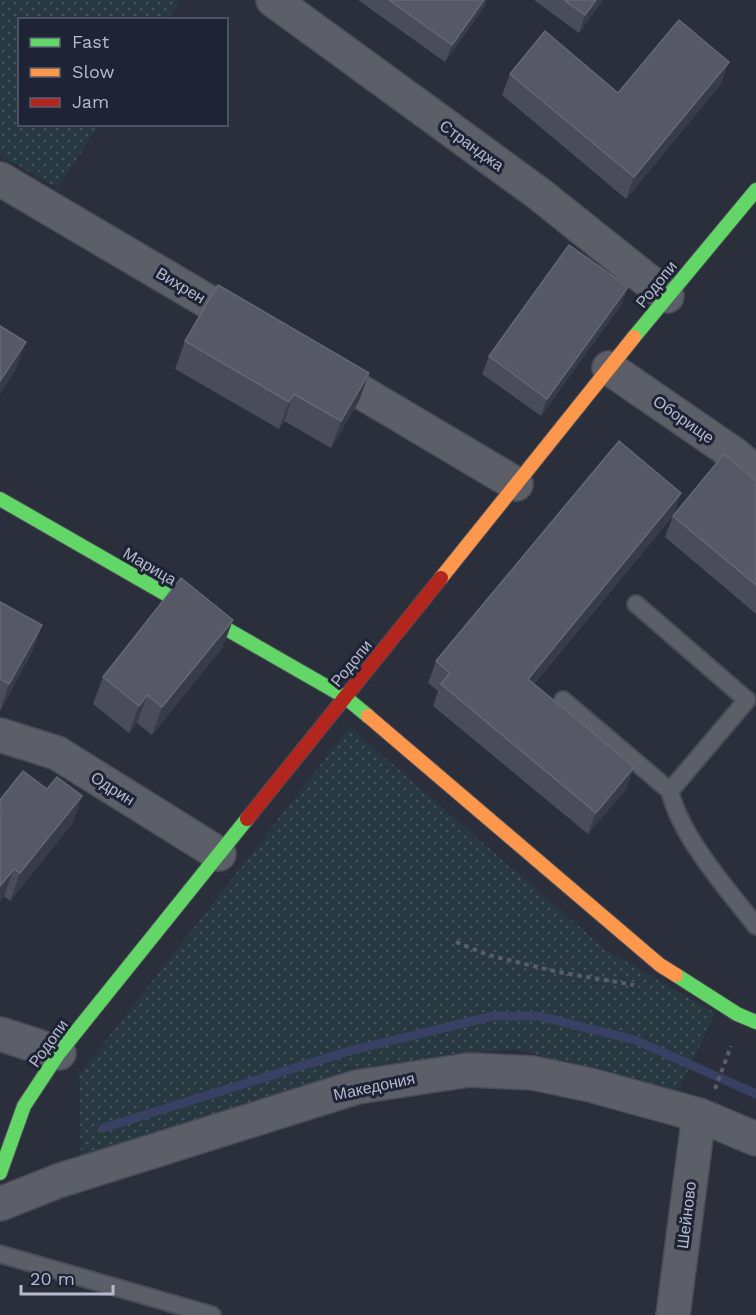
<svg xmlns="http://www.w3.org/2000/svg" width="756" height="1315" font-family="'Work Sans',sans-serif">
	<defs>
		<pattern id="green-dots" width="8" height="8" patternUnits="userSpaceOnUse" patternTransform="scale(1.5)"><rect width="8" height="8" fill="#283841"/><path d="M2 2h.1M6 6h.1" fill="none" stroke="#45535b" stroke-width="1.8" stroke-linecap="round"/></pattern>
	</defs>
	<rect width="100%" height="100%" fill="#2b2e3b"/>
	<g fill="url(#green-dots)">
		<polygon points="0,0 180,0 168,19 20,20 20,124 99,125 58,188 0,156"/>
		<polygon points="350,727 606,950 715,1013 676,1096 517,1049 381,1064 260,1099 81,1165 79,1075"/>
	</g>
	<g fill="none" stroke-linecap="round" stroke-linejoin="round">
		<polyline stroke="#384164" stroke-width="9" points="103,1128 349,1051 493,1016 538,1016 635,1040 756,1094"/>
		<g stroke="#494b55" stroke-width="20">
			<g id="lane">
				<path d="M636,604l111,96 -77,91c10,45 57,98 86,135"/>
				<polyline points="563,700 670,791"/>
				<polyline points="0,1254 212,1315"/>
			</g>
		</g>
		<g stroke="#494b55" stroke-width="36">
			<g id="street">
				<polyline points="273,0 538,193 667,296"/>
				<polyline points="0,179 246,324"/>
				<polyline points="609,368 734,454 756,473"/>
				<polyline points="324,370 516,484"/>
				<polyline points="0,735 57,753 219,854"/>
				<polyline points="0,1034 59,1053"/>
				<polyline points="0,1204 58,1181 357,1087 469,1070 533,1073 590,1085 699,1115 756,1139"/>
				<polyline points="673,1315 699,1115"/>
			</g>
		</g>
		<g stroke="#494b55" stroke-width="16">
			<g id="fast">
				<polyline points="634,337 756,190"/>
				<polyline points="0,499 345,697 368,716"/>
				<polyline points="676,975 737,1014 756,1022"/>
				<polyline points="0,1173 24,1106 59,1053 247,819"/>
			</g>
		</g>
		<g stroke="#494b55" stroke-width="16">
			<g id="slow">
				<polyline points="441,578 634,337"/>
				<polyline points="368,716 660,965 676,975"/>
			</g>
		</g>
		<g stroke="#494b55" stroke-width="16">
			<polyline id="jam" points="247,819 441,578"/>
		</g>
		<g stroke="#595d65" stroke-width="4" stroke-dasharray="4.5 4.5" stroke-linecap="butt">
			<polyline points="456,942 488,955 558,972 634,985"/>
			<polyline points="715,1089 731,1046"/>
		</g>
		<use href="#lane" stroke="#5c5e68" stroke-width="16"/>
		<use href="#street" stroke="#5c5e68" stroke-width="33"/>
		<use href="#fast" stroke="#63d668" stroke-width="14"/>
		<use href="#slow" stroke="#ff974d" stroke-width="14"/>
		<use href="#jam" stroke="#b3261e" stroke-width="14"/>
	</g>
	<g fill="#4a4c59">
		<polygon points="358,0 487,0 484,7 445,62"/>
		<polygon points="534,0 603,0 579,33"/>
		<polygon points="510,74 618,93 721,84 626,199 502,95"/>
		<polygon points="628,287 621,305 541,416 482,374 489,356"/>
		<polygon points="185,341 369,373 359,401 331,448 284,421 279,429 175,369"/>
		<polygon points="756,481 756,614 665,537 673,516 534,684 634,767 626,789 588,834 433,706 438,691 428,683 436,661 674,515"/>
		<polygon points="0,602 42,625 32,652 0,711"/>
		<polygon points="223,647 152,735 137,723 129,733 93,704 103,677"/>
		<polygon points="47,789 82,796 72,824 10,901 4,896 0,901 0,800"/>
	</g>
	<g fill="#393b48">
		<polygon points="484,0 487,0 484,7 445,62 452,45"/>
		<polygon points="596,0 603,0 579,33 585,15"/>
		<polygon points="729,62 721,84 626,199 634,177"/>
		<polygon points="628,287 621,305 541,416 547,399"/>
		<polygon points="26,342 16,370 0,394 0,381"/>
		<polygon points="369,373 359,401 331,448 341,421"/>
		<polygon points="294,394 284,421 279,429 289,402"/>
		<polygon points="681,493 674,515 520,700 528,679"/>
		<polygon points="233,620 223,647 152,735 162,707"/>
		<polygon points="42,625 32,652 0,711 9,684"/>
		<polygon points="147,695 137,723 129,733 139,706"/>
		<polygon points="634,767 626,789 588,834 596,813"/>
		<polygon points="82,796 72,824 10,901 20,873"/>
		<polygon points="14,869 4,896 0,901 0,886"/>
	</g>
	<g fill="#565865" stroke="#656775" stroke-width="1.5">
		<polygon points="389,0 484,0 452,45"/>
		<polygon points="564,0 596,0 585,15"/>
		<polygon points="679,20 729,62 634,177 510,74 545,31 618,93"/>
		<polygon points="569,245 628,287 547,399 489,356"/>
		<polygon points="218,285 369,373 341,421 294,394 289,402 185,341"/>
		<polygon points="0,326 26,342 0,381"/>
		<polygon points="619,441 681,493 528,679 634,767 596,813 441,684 450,673 436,661"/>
		<polygon points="724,454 756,481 756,585 673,516"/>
		<polygon points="181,578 233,620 162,707 147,695 139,706 103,677"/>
		<polygon points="0,602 42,625 9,684 0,679"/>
		<polygon points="23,771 47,789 57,777 82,796 20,873 14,869 0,886 0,818 2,815 0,814 0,800"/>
	</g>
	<g text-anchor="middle" stroke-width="6" stroke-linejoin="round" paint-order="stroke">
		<g font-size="16" fill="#b6bacb" stroke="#1e2336">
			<text transform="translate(472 145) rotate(36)" y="6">Странджа</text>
			<text transform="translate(656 284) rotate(-51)" y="6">Родопи</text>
			<text transform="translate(181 285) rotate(31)" y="6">Вихрен</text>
			<text transform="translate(684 419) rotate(35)" y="6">Оборище</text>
			<text transform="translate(150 566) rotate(30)" y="6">Марица</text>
			<text transform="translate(351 663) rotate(-51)" y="6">Родопи</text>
			<text transform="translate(113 788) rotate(32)" y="6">Одрин</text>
			<text transform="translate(48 1043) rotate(-54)" y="6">Родопи</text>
			<text transform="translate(374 1086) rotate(-12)" y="6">Македония</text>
			<text transform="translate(686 1215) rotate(-83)" y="6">Шейново</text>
		</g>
	</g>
	<rect x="18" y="18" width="210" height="108" fill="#1e2336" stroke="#5b5f72" stroke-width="1.5"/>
	<rect x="30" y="38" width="30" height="9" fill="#63d668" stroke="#5b5f72" stroke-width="1.5"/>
	<text x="72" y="48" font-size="18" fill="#b6bacb">Fast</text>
	<rect x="30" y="68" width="30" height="9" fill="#ff974d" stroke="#5b5f72" stroke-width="1.5"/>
	<text x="72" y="78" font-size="18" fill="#b6bacb">Slow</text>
	<rect x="30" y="98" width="30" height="9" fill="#b3261e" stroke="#5b5f72" stroke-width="1.5"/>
	<text x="72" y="108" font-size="18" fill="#b6bacb">Jam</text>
	<path d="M21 1285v9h92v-9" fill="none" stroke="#b6bacb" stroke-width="3"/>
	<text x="30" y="1285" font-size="18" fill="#b6bacb" stroke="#1e2336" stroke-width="4.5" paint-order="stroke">20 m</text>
</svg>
